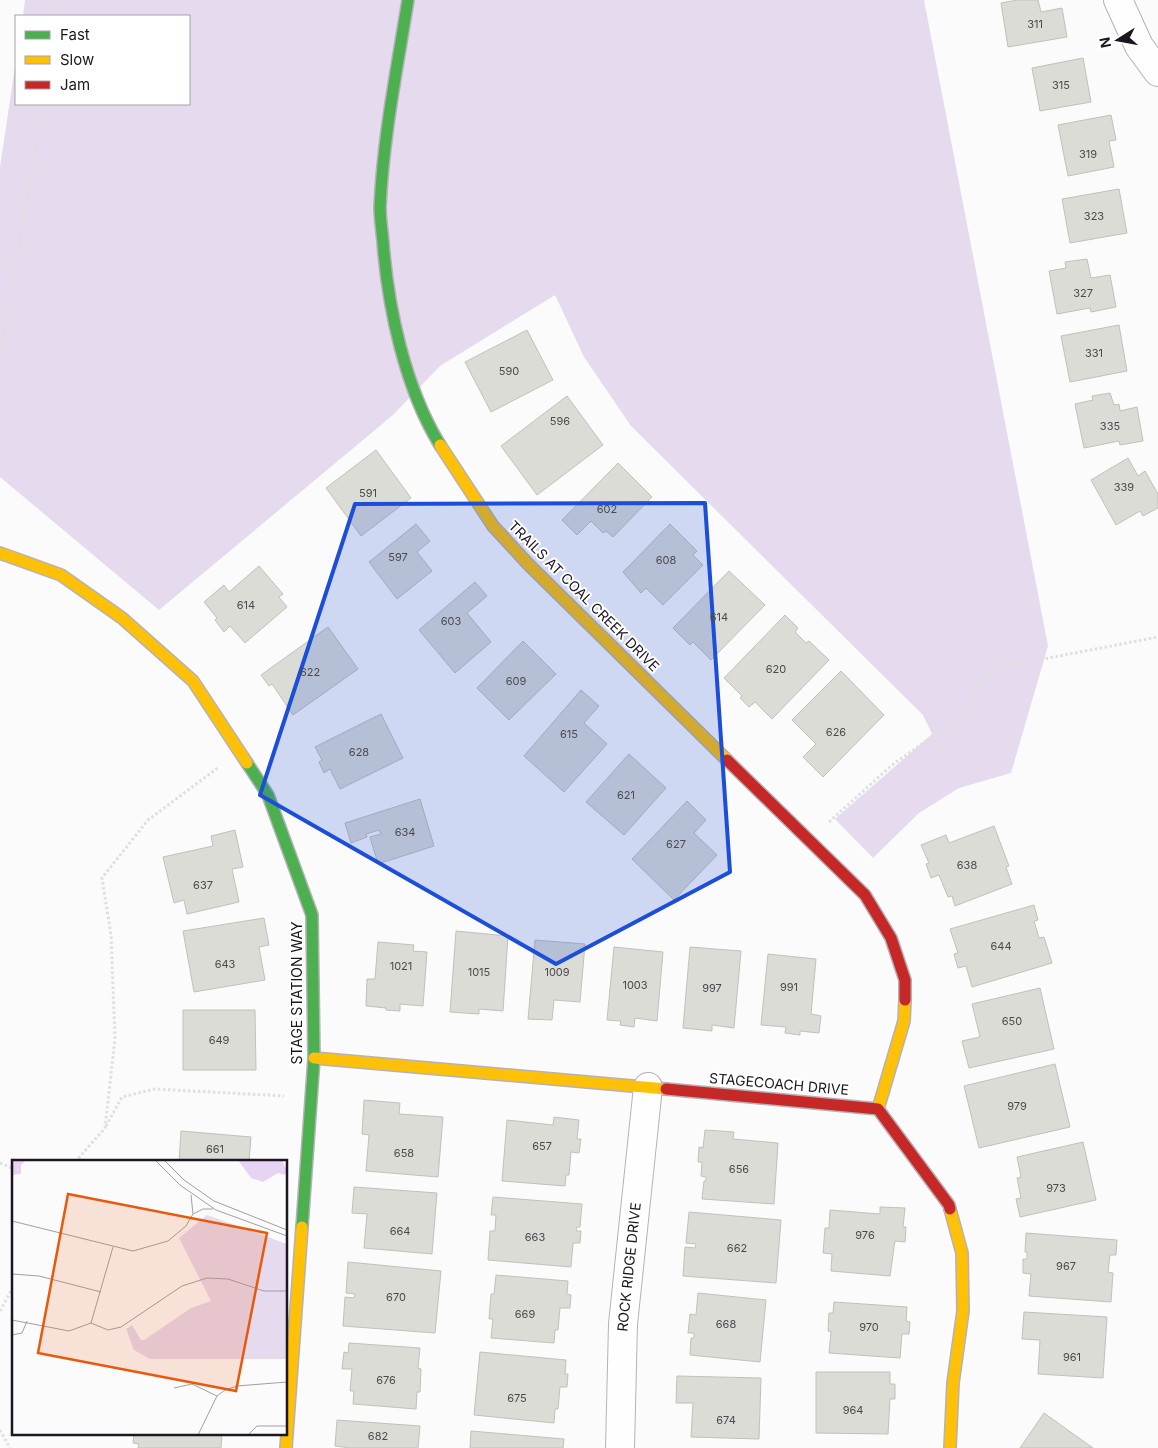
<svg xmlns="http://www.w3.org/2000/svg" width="1158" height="1448" font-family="Inter,sans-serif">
	<rect width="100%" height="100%" fill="#fbfbfb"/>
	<polygon fill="#e6daee" points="25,0 924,0 1048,646 1011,773 959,788 919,813 873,858 835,819 932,734 923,715 631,426 584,357 555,295 440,366 393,415 159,610 0,477 0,167 16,60 16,104 189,104 189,16 23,16"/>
	<g fill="#dbdcd6" stroke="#c0c1bc">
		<polygon points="1017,0 1038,0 1041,12 1062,8 1067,37 1008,47 1001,3"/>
		<polygon points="1083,58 1091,102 1040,111 1032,68"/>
		<polygon points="1111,115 1116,140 1109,141 1114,167 1068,176 1058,125"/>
		<polygon points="1119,189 1127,233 1070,243 1062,199"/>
		<polygon points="1087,259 1091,278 1110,275 1116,307 1091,312 1090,308 1057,314 1049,271 1066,268 1065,262"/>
		<polygon points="1119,325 1127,371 1070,382 1061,336"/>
		<polygon points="527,330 553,380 491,412 465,362"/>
		<polygon points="1110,393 1114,405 1119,404 1120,411 1137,407 1143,441 1120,445 1119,441 1084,448 1075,404 1093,400 1092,396"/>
		<polygon points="567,396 603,445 537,495 501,446"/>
		<polygon points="376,450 411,498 361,536 326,488"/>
		<polygon points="1128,458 1138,476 1145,471 1158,494 1158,508 1143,516 1140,511 1116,525 1091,480"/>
		<polygon points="618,463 652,497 613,537 606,531 603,533 591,521 577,535 562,520"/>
		<polygon points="416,524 430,541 417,552 432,571 397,599 369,562"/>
		<polygon points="670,524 697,551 693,555 703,565 663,605 646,588 641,593 623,572"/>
		<polygon points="259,566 283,594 279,597 287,607 245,643 230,626 224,632 215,620 217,618 204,602 224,585 229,592"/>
		<polygon points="729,571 765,605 711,660 693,642 690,645 673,628"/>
		<polygon points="475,582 487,596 467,613 491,642 455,673 419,630"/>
		<polygon points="785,615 798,628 795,632 806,643 809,641 829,660 772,719 755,702 749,707 740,698 742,696 724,678"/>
		<polygon points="328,627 358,669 293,715 272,684 269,686 261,675"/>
		<polygon points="523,641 556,674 509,720 477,688"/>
		<polygon points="841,671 884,715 823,777 803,757 816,744 792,720"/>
		<polygon points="581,690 599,706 584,723 607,744 564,792 524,756"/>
		<polygon points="381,714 403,758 340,789 330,769 324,773 319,762 322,760 315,747"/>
		<polygon points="629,754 666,788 624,835 586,802"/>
		<polygon points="420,799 434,846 378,864 370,837 381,834 379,830 366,834 367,837 351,843 345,823"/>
		<polygon points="687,801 706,820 694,833 717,855 674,900 632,859"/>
		<polygon points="994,826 1009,866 1006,867 1012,884 955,906 952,896 948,897 939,875 931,878 926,864 929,863 921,845 946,835 949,843"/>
		<polygon points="235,830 243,867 232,869 239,902 187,914 184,900 174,903 163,857 213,846 211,836"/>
		<polygon points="1034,905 1038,920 1034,921 1039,938 1044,937 1052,963 972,987 966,966 958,968 954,954 958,953 950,929"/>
		<polygon points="264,918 269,945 259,947 265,980 194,992 183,931"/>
		<polygon points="456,931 508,936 503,1011 479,1009 479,1014 450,1012"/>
		<polygon points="535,940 585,944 580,1002 554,1000 552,1020 528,1019"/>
		<polygon points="378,942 414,945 413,951 427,952 423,1006 400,1004 400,1011 386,1010 386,1008 366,1006 367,979 375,979"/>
		<polygon points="614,947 663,952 657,1021 635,1018 634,1027 620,1025 621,1021 607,1020"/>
		<polygon points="690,947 741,951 734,1028 712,1025 712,1031 683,1028"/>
		<polygon points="768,954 816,959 811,1014 821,1016 819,1033 800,1031 800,1035 785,1033 786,1027 761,1025"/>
		<polygon points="1040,988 1054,1049 969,1068 962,1041 980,1037 972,1004"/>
		<polygon points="183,1010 255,1010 256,1070 183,1070"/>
		<polygon points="1055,1064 1070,1127 979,1148 964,1086"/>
		<polygon points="364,1100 400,1103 399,1114 443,1117 438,1177 366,1171 369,1135 362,1134"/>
		<polygon points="554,1117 579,1120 577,1139 581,1139 579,1153 571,1152 569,1175 566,1175 565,1186 502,1181 507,1120 553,1125"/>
		<polygon points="705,1130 734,1132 733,1139 778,1143 774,1204 702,1199 704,1181 706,1181 706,1177 701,1176 702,1162 698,1162 699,1147 703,1148"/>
		<polygon points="181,1131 251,1137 249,1162 179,1162"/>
		<polygon points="1083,1142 1096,1200 1020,1217 1016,1199 1021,1198 1017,1178 1021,1177 1017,1157"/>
		<polygon points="354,1187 437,1193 432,1254 364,1248 367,1214 352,1213"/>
		<polygon points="493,1197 582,1204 580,1227 577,1227 576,1231 581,1231 580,1243 573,1243 571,1267 488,1260 490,1231 495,1231 496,1215 491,1215"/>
		<polygon points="880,1207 905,1208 903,1227 906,1227 905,1242 895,1241 890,1276 831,1271 832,1254 823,1253 825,1228 829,1228 830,1210 880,1214"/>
		<polygon points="689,1212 781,1220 776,1283 683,1276 685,1247 695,1248 696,1244 686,1243"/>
		<polygon points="1026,1233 1117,1240 1116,1255 1110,1255 1108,1272 1113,1273 1111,1302 1029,1296 1031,1274 1023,1273 1023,1259 1027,1259 1027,1252 1025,1252"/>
		<polygon points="348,1262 441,1271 435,1333 343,1326 345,1297 354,1298 355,1294 346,1293"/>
		<polygon points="496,1275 568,1281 567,1294 571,1295 570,1308 560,1308 558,1330 555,1330 554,1343 491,1338 493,1319 489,1319 491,1294 494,1294"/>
		<polygon points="698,1293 766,1300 760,1362 690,1355 691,1338 694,1338 694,1333 688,1333 690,1314 696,1315"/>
		<polygon points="834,1302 907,1307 906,1321 910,1322 909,1334 902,1334 900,1358 829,1353 831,1332 828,1331 829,1313 833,1313"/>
		<polygon points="1024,1312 1107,1317 1103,1378 1038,1374 1040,1340 1022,1339"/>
		<polygon points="349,1343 420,1348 418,1368 421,1369 420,1392 417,1392 416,1409 353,1404 354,1391 350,1391 352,1369 342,1369 344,1352 348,1353"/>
		<polygon points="480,1352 566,1360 565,1374 568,1374 567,1387 560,1387 558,1409 555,1409 554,1423 474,1415"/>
		<polygon points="816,1372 890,1372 890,1384 895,1384 895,1399 890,1399 888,1434 816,1433"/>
		<polygon points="677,1376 761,1378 759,1439 691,1437 693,1403 676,1403"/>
		<polygon points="1044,1413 1093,1448 1020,1448"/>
		<polygon points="337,1420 420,1426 418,1448 350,1448 335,1446"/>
		<polygon points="471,1431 564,1439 563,1448 470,1448"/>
		<polygon points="134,1434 222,1434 221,1448 138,1448 139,1444 133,1443"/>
	</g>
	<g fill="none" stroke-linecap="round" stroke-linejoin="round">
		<g stroke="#b4b2b6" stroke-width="30">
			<g id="street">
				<polyline points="1118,0 1139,46 1158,72"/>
				<polyline points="620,1448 623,1324 648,1087"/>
			</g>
		</g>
		<g stroke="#b4b2b6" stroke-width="14">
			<g id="fast">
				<path d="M408,0c-11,69 -25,138 -28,207 0,12 2,23 3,35 5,66 22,146 57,203"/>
				<polyline points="247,763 268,795 312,915 314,1058 302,1227"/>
			</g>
		</g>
		<g stroke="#b4b2b6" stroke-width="14">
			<g id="slow">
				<polyline points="440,445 493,526 528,564 727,760"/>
				<polyline points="0,553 61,575 122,618 193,681 247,763"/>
				<polyline points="314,1058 666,1089"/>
				<polyline points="878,1109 904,1021 905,1000"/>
				<polyline points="286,1448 302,1227"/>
				<polyline points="950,1448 953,1383 963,1311 962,1253 950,1209"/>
			</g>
		</g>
		<g stroke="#b4b2b6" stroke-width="14">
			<g id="jam">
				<polyline points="727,760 865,895 891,938 905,980 905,1000"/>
				<polyline points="666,1089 878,1109 949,1205 950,1209"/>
			</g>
		</g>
		<g stroke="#e0dfe0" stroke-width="3" stroke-dasharray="2.5 2.5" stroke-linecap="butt">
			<polyline points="52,16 54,0"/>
			<polyline points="0,353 35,154 41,104"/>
			<polyline points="829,822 892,765 960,717 981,679 1007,666 1158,637"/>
			<polyline points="106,1126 122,1097 155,1089 284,1096"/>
			<polyline points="75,1162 105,1128 115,1038 111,935 102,878 148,820 219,767"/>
			<polyline points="0,1163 14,1169"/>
			<polyline points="0,1311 14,1285"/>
			<polyline points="0,1430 10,1448"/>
		</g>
		<use href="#street" stroke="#fefefe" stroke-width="28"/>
		<use href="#fast" stroke="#4caf50" stroke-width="11"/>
		<use href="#slow" stroke="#ffc107" stroke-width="11"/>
		<use href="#jam" stroke="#c62828" stroke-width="11"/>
	</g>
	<path fill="#1d4ed8" fill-opacity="0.2" stroke="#1d4ed8" stroke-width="4" stroke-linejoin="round" d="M705,503l25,369 -174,92 -296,-169 95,-291z"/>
	<g text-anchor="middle" stroke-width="4" stroke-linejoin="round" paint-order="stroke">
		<g font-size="11" fill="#4c484e">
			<text x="1035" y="28">311</text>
			<text x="1061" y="89">315</text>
			<text x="1088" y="158">319</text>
			<text x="1094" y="220">323</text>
			<text x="1083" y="297">327</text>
			<text x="1094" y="357">331</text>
			<text x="509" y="375">590</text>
			<text x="560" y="425">596</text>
			<text x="1110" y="430">335</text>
			<text x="1124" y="491">339</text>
			<text x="368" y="497">591</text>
			<text x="607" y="513">602</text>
			<text x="398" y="561">597</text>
			<text x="666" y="564">608</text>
			<text x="246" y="609">614</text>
			<text x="719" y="621">614</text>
			<text x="451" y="625">603</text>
			<text x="776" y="673">620</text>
			<text x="310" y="676">622</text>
			<text x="516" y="685">609</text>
			<text x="836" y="736">626</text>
			<text x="569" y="738">615</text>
			<text x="359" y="756">628</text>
			<text x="626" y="799">621</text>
			<text x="405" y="836">634</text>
			<text x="676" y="848">627</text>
			<text x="967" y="869">638</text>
			<text x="203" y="889">637</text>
			<text x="1001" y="950">644</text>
			<text x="225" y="968">643</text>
			<text x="401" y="970">1021</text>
			<text x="479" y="976">1015</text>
			<text x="557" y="976">1009</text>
			<text x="635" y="989">1003</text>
			<text x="789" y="991">991</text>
			<text x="712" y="992">997</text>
			<text x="1012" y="1025">650</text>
			<text x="219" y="1044">649</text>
			<text x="1017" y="1110">979</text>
			<text x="542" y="1150">657</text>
			<text x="215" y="1153">661</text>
			<text x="404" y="1157">658</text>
			<text x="739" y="1173">656</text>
			<text x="1056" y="1192">973</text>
			<text x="400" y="1235">664</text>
			<text x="865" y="1239">976</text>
			<text x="535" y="1241">663</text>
			<text x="737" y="1252">662</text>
			<text x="1066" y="1270">967</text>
			<text x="396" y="1301">670</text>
			<text x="525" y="1318">669</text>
			<text x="726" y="1328">668</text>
			<text x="869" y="1331">970</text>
			<text x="1072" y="1361">961</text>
			<text x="386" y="1384">676</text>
			<text x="517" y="1402">675</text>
			<text x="853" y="1414">964</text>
			<text x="726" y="1424">674</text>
			<text x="378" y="1440">682</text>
		</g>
		<g font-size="14" fill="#1c1620" stroke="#fff">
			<text transform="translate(584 596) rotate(45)" y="5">TRAILS AT COAL CREEK DRIVE</text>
			<text transform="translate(297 993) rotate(-90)" y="5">STAGE STATION WAY</text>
			<text transform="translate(779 1084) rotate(5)" y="5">STAGECOACH DRIVE</text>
			<text transform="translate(629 1267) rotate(-84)" y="5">ROCK RIDGE DRIVE</text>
		</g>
	</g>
	<g transform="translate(12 1160)">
		<rect width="275" height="275" fill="#fbfbfb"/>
		<path d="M195,55l80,29v115h-137l-16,-9 -8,-21 6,-4 9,15h3l47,-32 20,-7 -32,-63z" fill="#e6daee"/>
		<path d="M0,0h14l-5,5v9l-9,1zM226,0h44l5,11 -2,4 -7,-2 -15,9 -12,-4z" fill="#e7d4f4"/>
		<path fill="none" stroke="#a29fa3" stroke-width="1" d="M143,0l25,25 36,25 71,26M152,0l20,20 30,21 73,29M179,35l2,19M181,54l10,-5h10M0,61l121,30 35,-10 18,-15 7,-12M0,114l27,2 62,16M0,160l57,11 22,-8 22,-76M79,163l17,7 13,-3 61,-41 25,-8 21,1 36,12h23M0,175l10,-2 5,-12M162,228l18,-4 25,12M186,275l19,-39 8,-6 12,-4 50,-4M236,275l9,-9h30"/>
		<path fill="#e8590c" fill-opacity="0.15" stroke="#e8590c" stroke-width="2.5" d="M56,34l199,39 -31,158 -198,-38z"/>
		<rect width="275" height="275" fill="none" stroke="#1c1620" stroke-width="2.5"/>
	</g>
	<rect x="15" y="15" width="175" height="90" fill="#ffffff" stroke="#a4a2a6"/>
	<rect x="25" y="31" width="25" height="8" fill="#4caf50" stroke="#a4a2a6"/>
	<text x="60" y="40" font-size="15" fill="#1c1620">Fast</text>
	<rect x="25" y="56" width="25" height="8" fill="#ffc107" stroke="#a4a2a6"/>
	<text x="60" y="65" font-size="15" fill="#1c1620">Slow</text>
	<rect x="25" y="81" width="25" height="8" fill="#c62828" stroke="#a4a2a6"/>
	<text x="60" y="90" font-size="15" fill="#1c1620">Jam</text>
	<g transform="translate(1118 40) rotate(259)" stroke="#ffffff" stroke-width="4" paint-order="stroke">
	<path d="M0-4L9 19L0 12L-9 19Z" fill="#1c1620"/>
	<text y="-8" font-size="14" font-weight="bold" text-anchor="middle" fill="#1c1620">N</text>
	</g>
</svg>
